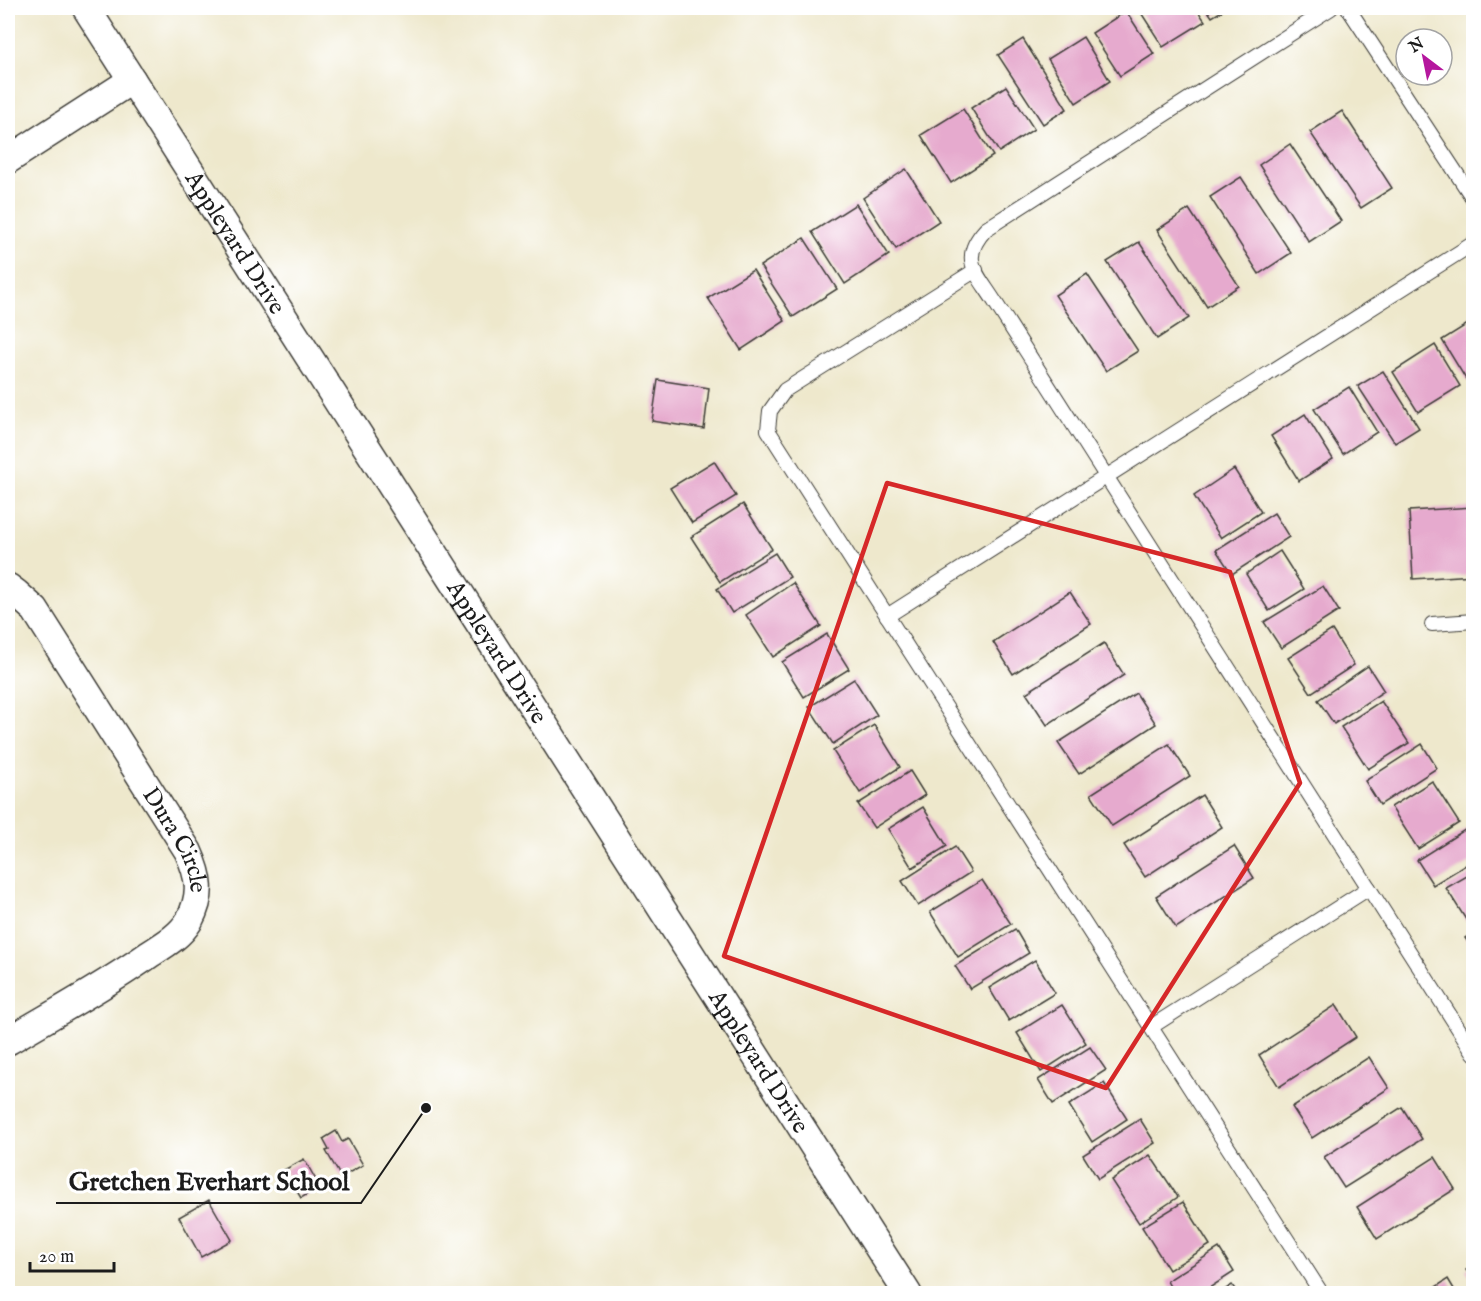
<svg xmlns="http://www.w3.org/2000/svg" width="1481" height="1301" font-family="'IM FELL English',serif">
	<rect width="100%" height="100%" fill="#fff"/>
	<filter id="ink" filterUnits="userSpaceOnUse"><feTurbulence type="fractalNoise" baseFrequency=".0167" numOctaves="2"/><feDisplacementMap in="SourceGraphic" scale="12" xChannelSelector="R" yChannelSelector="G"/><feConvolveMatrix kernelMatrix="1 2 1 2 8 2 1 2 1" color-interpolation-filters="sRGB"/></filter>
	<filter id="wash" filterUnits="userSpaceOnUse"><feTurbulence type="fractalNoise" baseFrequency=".008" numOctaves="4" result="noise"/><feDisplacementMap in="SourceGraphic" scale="24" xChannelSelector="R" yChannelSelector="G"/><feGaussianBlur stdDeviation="1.35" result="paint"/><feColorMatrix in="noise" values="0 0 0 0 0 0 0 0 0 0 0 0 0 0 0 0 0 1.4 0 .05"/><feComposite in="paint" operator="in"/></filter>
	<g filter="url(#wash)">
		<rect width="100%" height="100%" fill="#eee8cc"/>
		<g id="blocks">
			<g fill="#e6aace">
				<polygon points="1138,8 1196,8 1205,21 1163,47"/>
				<polygon points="1206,8 1227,8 1212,17"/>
				<polygon points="1126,11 1154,54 1120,76 1092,33"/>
				<polygon points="1083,37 1110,81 1076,103 1048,59"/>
				<polygon points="1023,39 1067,109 1043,124 998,55"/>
				<polygon points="1006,86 1034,129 999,152 971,108"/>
				<polygon points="963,109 993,156 951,183 921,135"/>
				<polygon points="1342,111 1392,188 1361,208 1310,132"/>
				<polygon points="1290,144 1341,221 1309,242 1259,165"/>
				<polygon points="906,169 939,221 896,249 863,198"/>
				<polygon points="1241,177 1291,253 1259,274 1210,197"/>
				<polygon points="856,204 889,255 845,284 812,232"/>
				<polygon points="1189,209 1239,286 1207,307 1157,230"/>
				<polygon points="804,238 837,289 793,317 760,266"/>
				<polygon points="1139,242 1189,318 1157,339 1107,262"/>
				<polygon points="753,270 785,321 741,350 708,298"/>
				<polygon points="1087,274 1138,351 1106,371 1055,295"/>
				<polygon points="1474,320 1474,376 1467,381 1442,340"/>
				<polygon points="1435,345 1460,386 1418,412 1393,372"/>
				<polygon points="1383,371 1419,428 1395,443 1358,386"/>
				<polygon points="658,380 709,388 704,429 652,421"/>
				<polygon points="1349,387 1377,432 1343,454 1314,409"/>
				<polygon points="1305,414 1333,459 1299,481 1271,436"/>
				<polygon points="714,461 736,496 692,523 670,488"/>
				<polygon points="1234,469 1261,512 1221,538 1194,496"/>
				<polygon points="743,504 772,549 720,582 691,537"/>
				<polygon points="1474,507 1474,575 1413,579 1409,511"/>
				<polygon points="1274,513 1289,537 1232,574 1216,550"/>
				<polygon points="1280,551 1304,589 1269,611 1246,574"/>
				<polygon points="775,553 790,577 732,613 717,589"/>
				<polygon points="793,583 821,626 773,657 746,615"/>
				<polygon points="1323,586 1339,611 1281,648 1264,622"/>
				<polygon points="1070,592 1091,624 1013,674 993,642"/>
				<polygon points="1332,630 1354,665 1311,693 1288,658"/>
				<polygon points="827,634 849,669 804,697 782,662"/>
				<polygon points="1104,643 1124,675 1047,725 1026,693"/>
				<polygon points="1368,666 1384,691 1334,724 1318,700"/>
				<polygon points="854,679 877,715 833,744 809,707"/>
				<polygon points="1136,693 1156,724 1079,774 1058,743"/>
				<polygon points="1381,701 1409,743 1368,769 1341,727"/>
				<polygon points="874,725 900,767 860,793 833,751"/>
				<polygon points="1169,744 1190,776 1112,826 1091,794"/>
				<polygon points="1422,744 1437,768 1380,805 1365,781"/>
				<polygon points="910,771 925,795 874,828 858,804"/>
				<polygon points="1432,781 1459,823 1418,849 1391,807"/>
				<polygon points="1202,795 1222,827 1145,877 1124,845"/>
				<polygon points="923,807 947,846 912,868 888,829"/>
				<polygon points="1474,824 1474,860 1433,885 1417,860"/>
				<polygon points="1234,846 1254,878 1176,928 1156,896"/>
				<polygon points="955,847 971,872 918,906 902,881"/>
				<polygon points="1474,872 1474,924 1470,926 1446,888"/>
				<polygon points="982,880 1011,924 958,957 930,912"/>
				<polygon points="1015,929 1029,953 970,989 955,966"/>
				<polygon points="1474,932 1474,951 1465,938"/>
				<polygon points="1035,960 1055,993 1009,1021 989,988"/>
				<polygon points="1062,1005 1086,1043 1041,1072 1017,1033"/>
				<polygon points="1336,1005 1356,1037 1279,1087 1259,1055"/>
				<polygon points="1090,1047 1106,1070 1053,1104 1038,1080"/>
				<polygon points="1369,1057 1389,1088 1312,1138 1292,1107"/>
				<polygon points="1104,1083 1127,1119 1092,1142 1069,1105"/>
				<polygon points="1402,1107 1422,1139 1344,1188 1324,1157"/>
				<polygon points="1140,1119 1155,1143 1098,1179 1083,1155"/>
				<polygon points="336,1131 342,1142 348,1139 363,1165 341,1177 326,1151 329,1150 323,1139"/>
				<polygon points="1150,1155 1178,1197 1139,1223 1111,1180"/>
				<polygon points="1435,1157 1455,1189 1377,1239 1357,1207"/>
				<polygon points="304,1159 320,1187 301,1198 284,1170"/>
				<polygon points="209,1200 232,1240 201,1257 179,1217"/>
				<polygon points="1183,1202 1210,1245 1169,1270 1142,1227"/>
				<polygon points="1219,1248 1234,1272 1200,1294 1174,1294 1167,1281"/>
				<polygon points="1474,1265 1474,1282 1466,1270"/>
				<polygon points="1448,1279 1457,1294 1425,1294"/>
				<polygon points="1232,1285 1238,1294 1218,1294"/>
			</g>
		</g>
	</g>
	<g filter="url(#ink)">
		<use href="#blocks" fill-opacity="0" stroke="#3c3b36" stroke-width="1.5"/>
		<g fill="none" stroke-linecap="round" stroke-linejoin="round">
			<g stroke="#3c3b36" stroke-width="16">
				<g id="service">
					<path d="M1331,8l-345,221c-28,30 -9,44 9,73l479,751"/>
					<polyline points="1348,8 1474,200"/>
					<polyline points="976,270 785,390 770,411 768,430 1322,1294"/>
					<polyline points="887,616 1474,243"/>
					<polyline points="1432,624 1474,621"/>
					<polyline points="1151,1027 1369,888"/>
				</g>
			</g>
			<g stroke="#3c3b36" stroke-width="30">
				<g id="minor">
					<path id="s1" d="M86,8l822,1286"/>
					<polyline points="8,160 132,80"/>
					<path id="s2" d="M8,587l8,6 19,17 153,241c12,26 15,44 1,70 -9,15 -25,24 -39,33 -45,32 -95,59 -142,87"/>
				</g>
			</g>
			<use href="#service" stroke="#fff" stroke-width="14"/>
			<use href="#minor" stroke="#fff" stroke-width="27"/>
		</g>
	</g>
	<path fill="none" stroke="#d62828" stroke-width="4.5" stroke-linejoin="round" d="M887,483l343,89 70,211 -194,305 -382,-132z"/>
	<g text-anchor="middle" stroke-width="6" stroke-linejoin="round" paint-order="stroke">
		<g font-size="24" fill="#1c1c1c" stroke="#fff">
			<text dy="8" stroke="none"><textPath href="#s1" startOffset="278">Appleyard Drive</textPath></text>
			<text dy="8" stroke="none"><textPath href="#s1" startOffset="764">Appleyard Drive</textPath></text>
			<text dy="8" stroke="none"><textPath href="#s2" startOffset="306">Dura Circle</textPath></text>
			<text dy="8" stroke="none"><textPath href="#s1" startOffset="1250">Appleyard Drive</textPath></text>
		</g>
	</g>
	<path fill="none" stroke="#1c1c1c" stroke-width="2" d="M426 1108L361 1203H56"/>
	<circle fill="#1c1c1c" stroke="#fff" stroke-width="2" cx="426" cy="1108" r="6"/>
	<g font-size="26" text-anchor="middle" font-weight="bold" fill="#1c1c1c" stroke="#fff" stroke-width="6" stroke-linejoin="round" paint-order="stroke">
		<text x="209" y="1190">Gretchen Everhart School</text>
	</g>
	<rect width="1481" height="1301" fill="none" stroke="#fff" stroke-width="30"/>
	<g transform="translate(1424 57) rotate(328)"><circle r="28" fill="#ffffff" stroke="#a4a4a4" stroke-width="1.5"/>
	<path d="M0-4.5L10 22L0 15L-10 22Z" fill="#b5179e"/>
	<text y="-9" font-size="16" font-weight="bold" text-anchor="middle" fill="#1c1c1c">N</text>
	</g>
	<path d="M30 1262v9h84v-9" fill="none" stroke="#1c1c1c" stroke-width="3"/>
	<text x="39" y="1262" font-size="18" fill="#1c1c1c" stroke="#ffffff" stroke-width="4.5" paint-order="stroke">20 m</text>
</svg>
